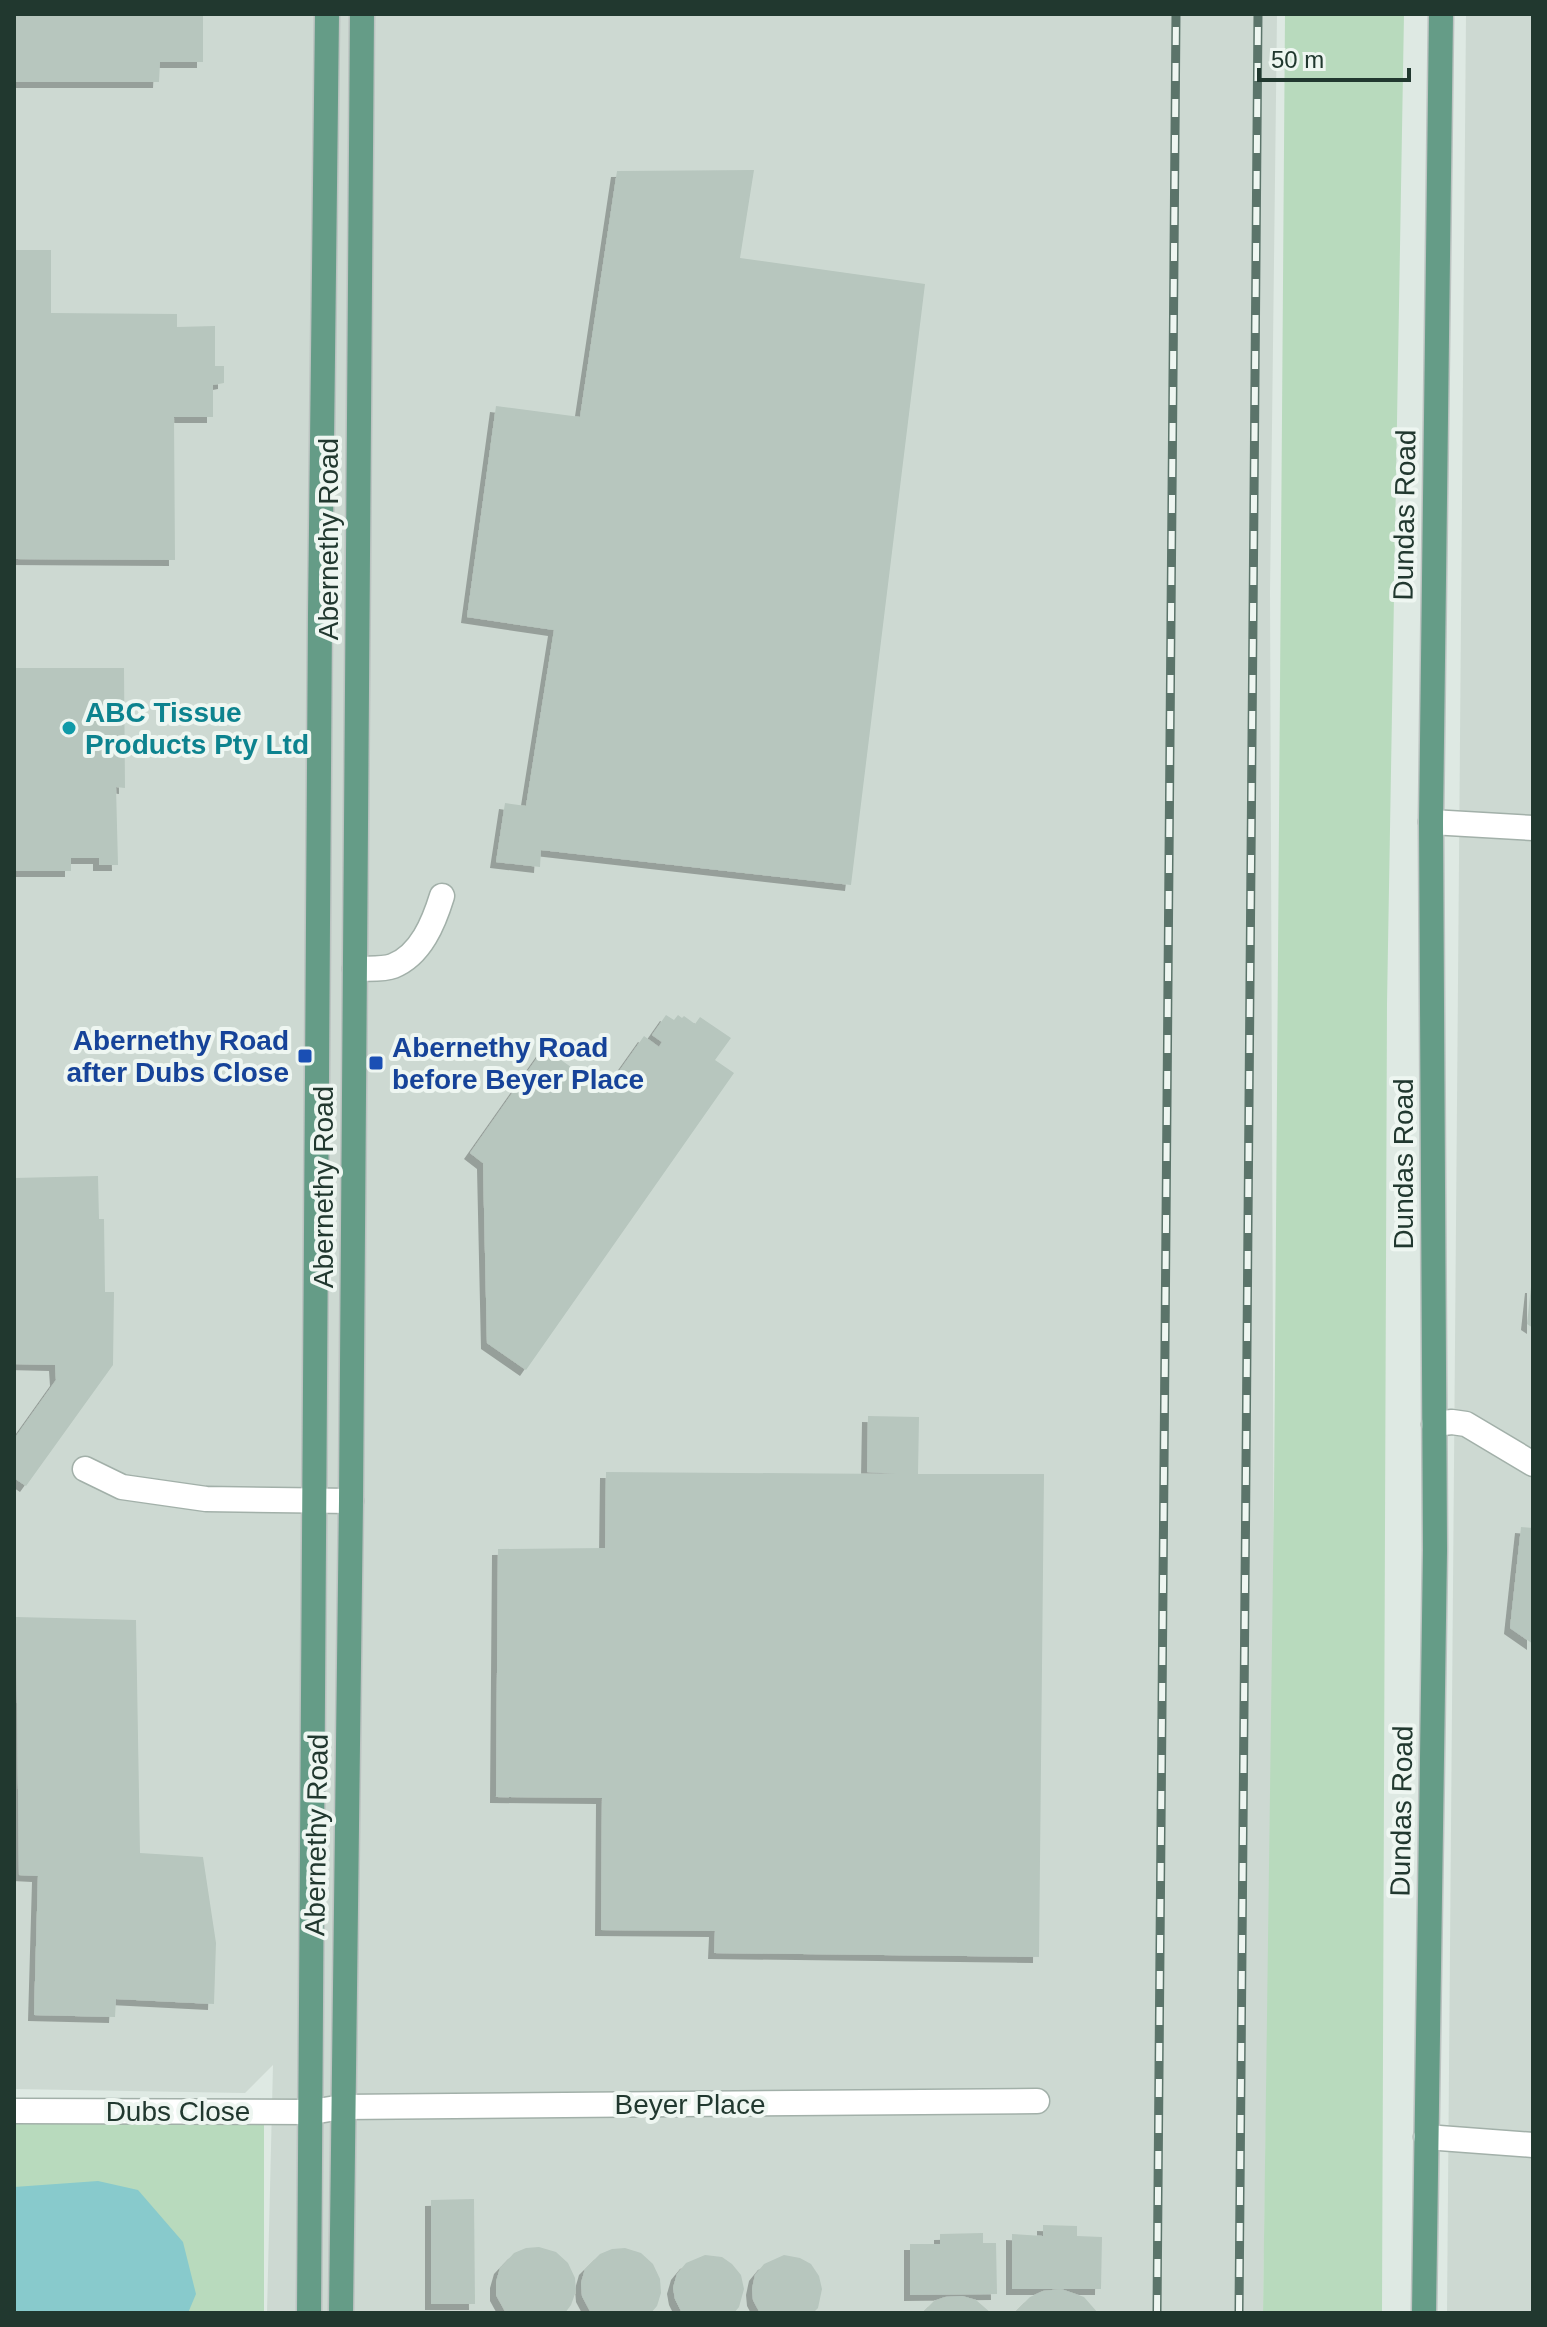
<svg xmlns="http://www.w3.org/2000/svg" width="1547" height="2327" font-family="Helvetica,sans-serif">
	<defs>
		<filter id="shadow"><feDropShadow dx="-6" dy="6" stdDeviation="0" flood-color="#0004"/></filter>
	</defs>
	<rect width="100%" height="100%" fill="#dee9e3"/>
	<g fill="#cdd9d2">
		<polygon points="14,14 1277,14 1270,592 1274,1618 1263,2313 267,2313 273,2065 245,2093 14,2089"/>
		<polygon points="1466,14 1533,14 1533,2313 1447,2313"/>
	</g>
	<g fill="#b8dabd">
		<polygon points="1285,14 1404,14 1387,1004 1382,2313 1263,2313 1274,1494"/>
		<polygon points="14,2111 264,2112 264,2313 14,2313"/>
	</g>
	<polygon fill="#88cacc" points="98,2181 138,2190 183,2242 196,2294 188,2313 14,2313 14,2187"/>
	<g fill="#b7c6be" filter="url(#shadow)">
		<polygon points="14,14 203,14 203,62 160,62 159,82 14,82"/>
		<polygon points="754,170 740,258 925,284 851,885 541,850 540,867 496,862 505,803 526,806 554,630 467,617 496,406 580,417 617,171"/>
		<polygon points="14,250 51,250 51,313 177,314 177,327 215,326 215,366 224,366 224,383 213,385 213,417 174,417 175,560 14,559"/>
		<polygon points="14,668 124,668 125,788 116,787 118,865 99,865 99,858 71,858 71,871 14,871"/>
		<polygon points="666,1015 674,1020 678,1015 682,1018 684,1016 695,1024 700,1017 731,1038 715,1060 734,1073 526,1370 487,1343 483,1163 470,1153 544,1048 605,1091 644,1036 659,1047 662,1042 652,1035"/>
		<polygon points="98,1176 99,1219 104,1219 105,1292 114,1292 113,1365 26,1486 14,1478 14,1439 56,1380 55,1365 14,1364 14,1178"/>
		<polygon points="1531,1287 1533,1287 1533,1328 1527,1324"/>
		<polygon points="868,1416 919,1417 918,1474 1044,1474 1039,1957 714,1953 715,1931 601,1930 602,1798 496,1797 498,1549 605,1548 606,1472 896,1474 867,1472"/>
		<polygon points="1521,1527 1533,1528 1533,1644 1510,1628"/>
		<polygon points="16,1617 136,1620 140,1853 203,1857 216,1943 214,2004 116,1999 115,2017 34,2015 38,1876 19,1875"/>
		<polygon points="474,2199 475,2304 431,2304 431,2200"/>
		<polygon points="1043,2225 1077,2226 1077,2236 1102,2237 1101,2289 1012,2289 1012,2234 1043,2236"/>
		<polygon points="983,2233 983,2243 996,2243 997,2294 910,2295 910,2244 940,2244 940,2234"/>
		<polygon points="539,2247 556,2252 568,2263 575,2278 576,2291 571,2305 565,2313 506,2313 496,2295 496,2282 500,2268 514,2253 526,2248"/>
		<polygon points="625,2248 641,2253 653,2264 660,2279 661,2293 657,2306 651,2313 591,2313 582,2296 581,2283 585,2269 600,2254 612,2249"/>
		<polygon points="705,2255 722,2257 732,2264 741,2275 744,2289 739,2307 734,2313 682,2313 675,2299 673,2288 677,2274 686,2263"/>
		<polygon points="784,2255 800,2258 811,2264 819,2276 822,2289 818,2308 813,2313 760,2313 753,2300 752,2289 755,2275 764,2264"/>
		<polygon points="1061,2289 1084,2297 1098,2313 1014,2313 1030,2297 1043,2291"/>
		<polygon points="962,2296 976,2300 991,2313 922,2313 934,2301 945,2297"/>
	</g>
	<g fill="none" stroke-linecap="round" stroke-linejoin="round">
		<g stroke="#a2b0a9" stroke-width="27">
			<g id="minor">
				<polyline points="1431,822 1533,828"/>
				<path d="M355,969c11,-1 28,1 38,-3 28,-11 41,-44 49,-70"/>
				<polyline points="1434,1424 1452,1422 1466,1424 1533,1464"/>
				<polyline points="85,1469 122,1487 206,1499 351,1501"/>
				<polyline points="14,2111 312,2112 342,2107 1037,2101"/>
				<polyline points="1426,2137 1533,2145"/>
			</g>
		</g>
		<g stroke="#bcc3c1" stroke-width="27">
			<g id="major">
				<polyline points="309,2313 320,614 327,14"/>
				<polyline points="341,2313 351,1501 362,14"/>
				<polyline points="1424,2313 1435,1550 1431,822 1441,14"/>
			</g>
		</g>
		<use href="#minor" stroke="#fff" stroke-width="24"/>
		<use href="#major" stroke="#659c87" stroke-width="24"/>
		<g stroke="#5b746a" stroke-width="9">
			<g id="rail">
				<polyline points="1157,2313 1176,14"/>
				<polyline points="1239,2313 1258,14"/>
			</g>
		</g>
		<use href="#rail" stroke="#eef6f1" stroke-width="6" stroke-dasharray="18" stroke-linecap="butt"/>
	</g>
	<circle fill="#0f9aa8" stroke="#eef6f1" stroke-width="3" cx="69" cy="728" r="8"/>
	<g fill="#1a4fb4" stroke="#eef6f1" stroke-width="3">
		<rect x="297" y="1048" width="16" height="16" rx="4"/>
		<rect x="368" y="1055" width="16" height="16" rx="4"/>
	</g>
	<g text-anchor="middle" stroke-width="8" stroke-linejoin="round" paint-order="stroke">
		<g font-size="28" fill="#21382f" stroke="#eef6f1">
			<text transform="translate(1404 515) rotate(-89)" y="10">Dundas Road</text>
			<text transform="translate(328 539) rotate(-90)" y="10">Abernethy Road</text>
			<text transform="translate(1403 1164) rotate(-90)" y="10">Dundas Road</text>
			<text transform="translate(323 1187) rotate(-90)" y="10">Abernethy Road</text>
			<text transform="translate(1401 1811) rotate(-89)" y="10">Dundas Road</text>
			<text transform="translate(316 1835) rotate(-89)" y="10">Abernethy Road</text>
			<text x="690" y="2114">Beyer Place</text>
			<text x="178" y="2121">Dubs Close</text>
		</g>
		<g font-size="28" font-weight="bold" fill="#0d838f" stroke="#eef6f1" text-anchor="start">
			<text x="85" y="722">ABC Tissue<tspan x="85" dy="32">Products Pty Ltd</tspan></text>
		</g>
		<g font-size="28" font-weight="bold" fill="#164399" stroke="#eef6f1" text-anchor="end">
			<text x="289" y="1050">Abernethy Road<tspan x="289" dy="32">after Dubs Close</tspan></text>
			<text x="392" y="1057" text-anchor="start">Abernethy Road<tspan x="392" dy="32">before Beyer Place</tspan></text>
		</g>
	</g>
	<rect width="1547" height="2327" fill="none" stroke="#21382f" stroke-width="32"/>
	<path d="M1259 68v12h150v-12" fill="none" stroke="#21382f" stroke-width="4"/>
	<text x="1271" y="68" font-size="24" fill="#21382f" stroke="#eef6f1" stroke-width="6" paint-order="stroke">50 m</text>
</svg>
